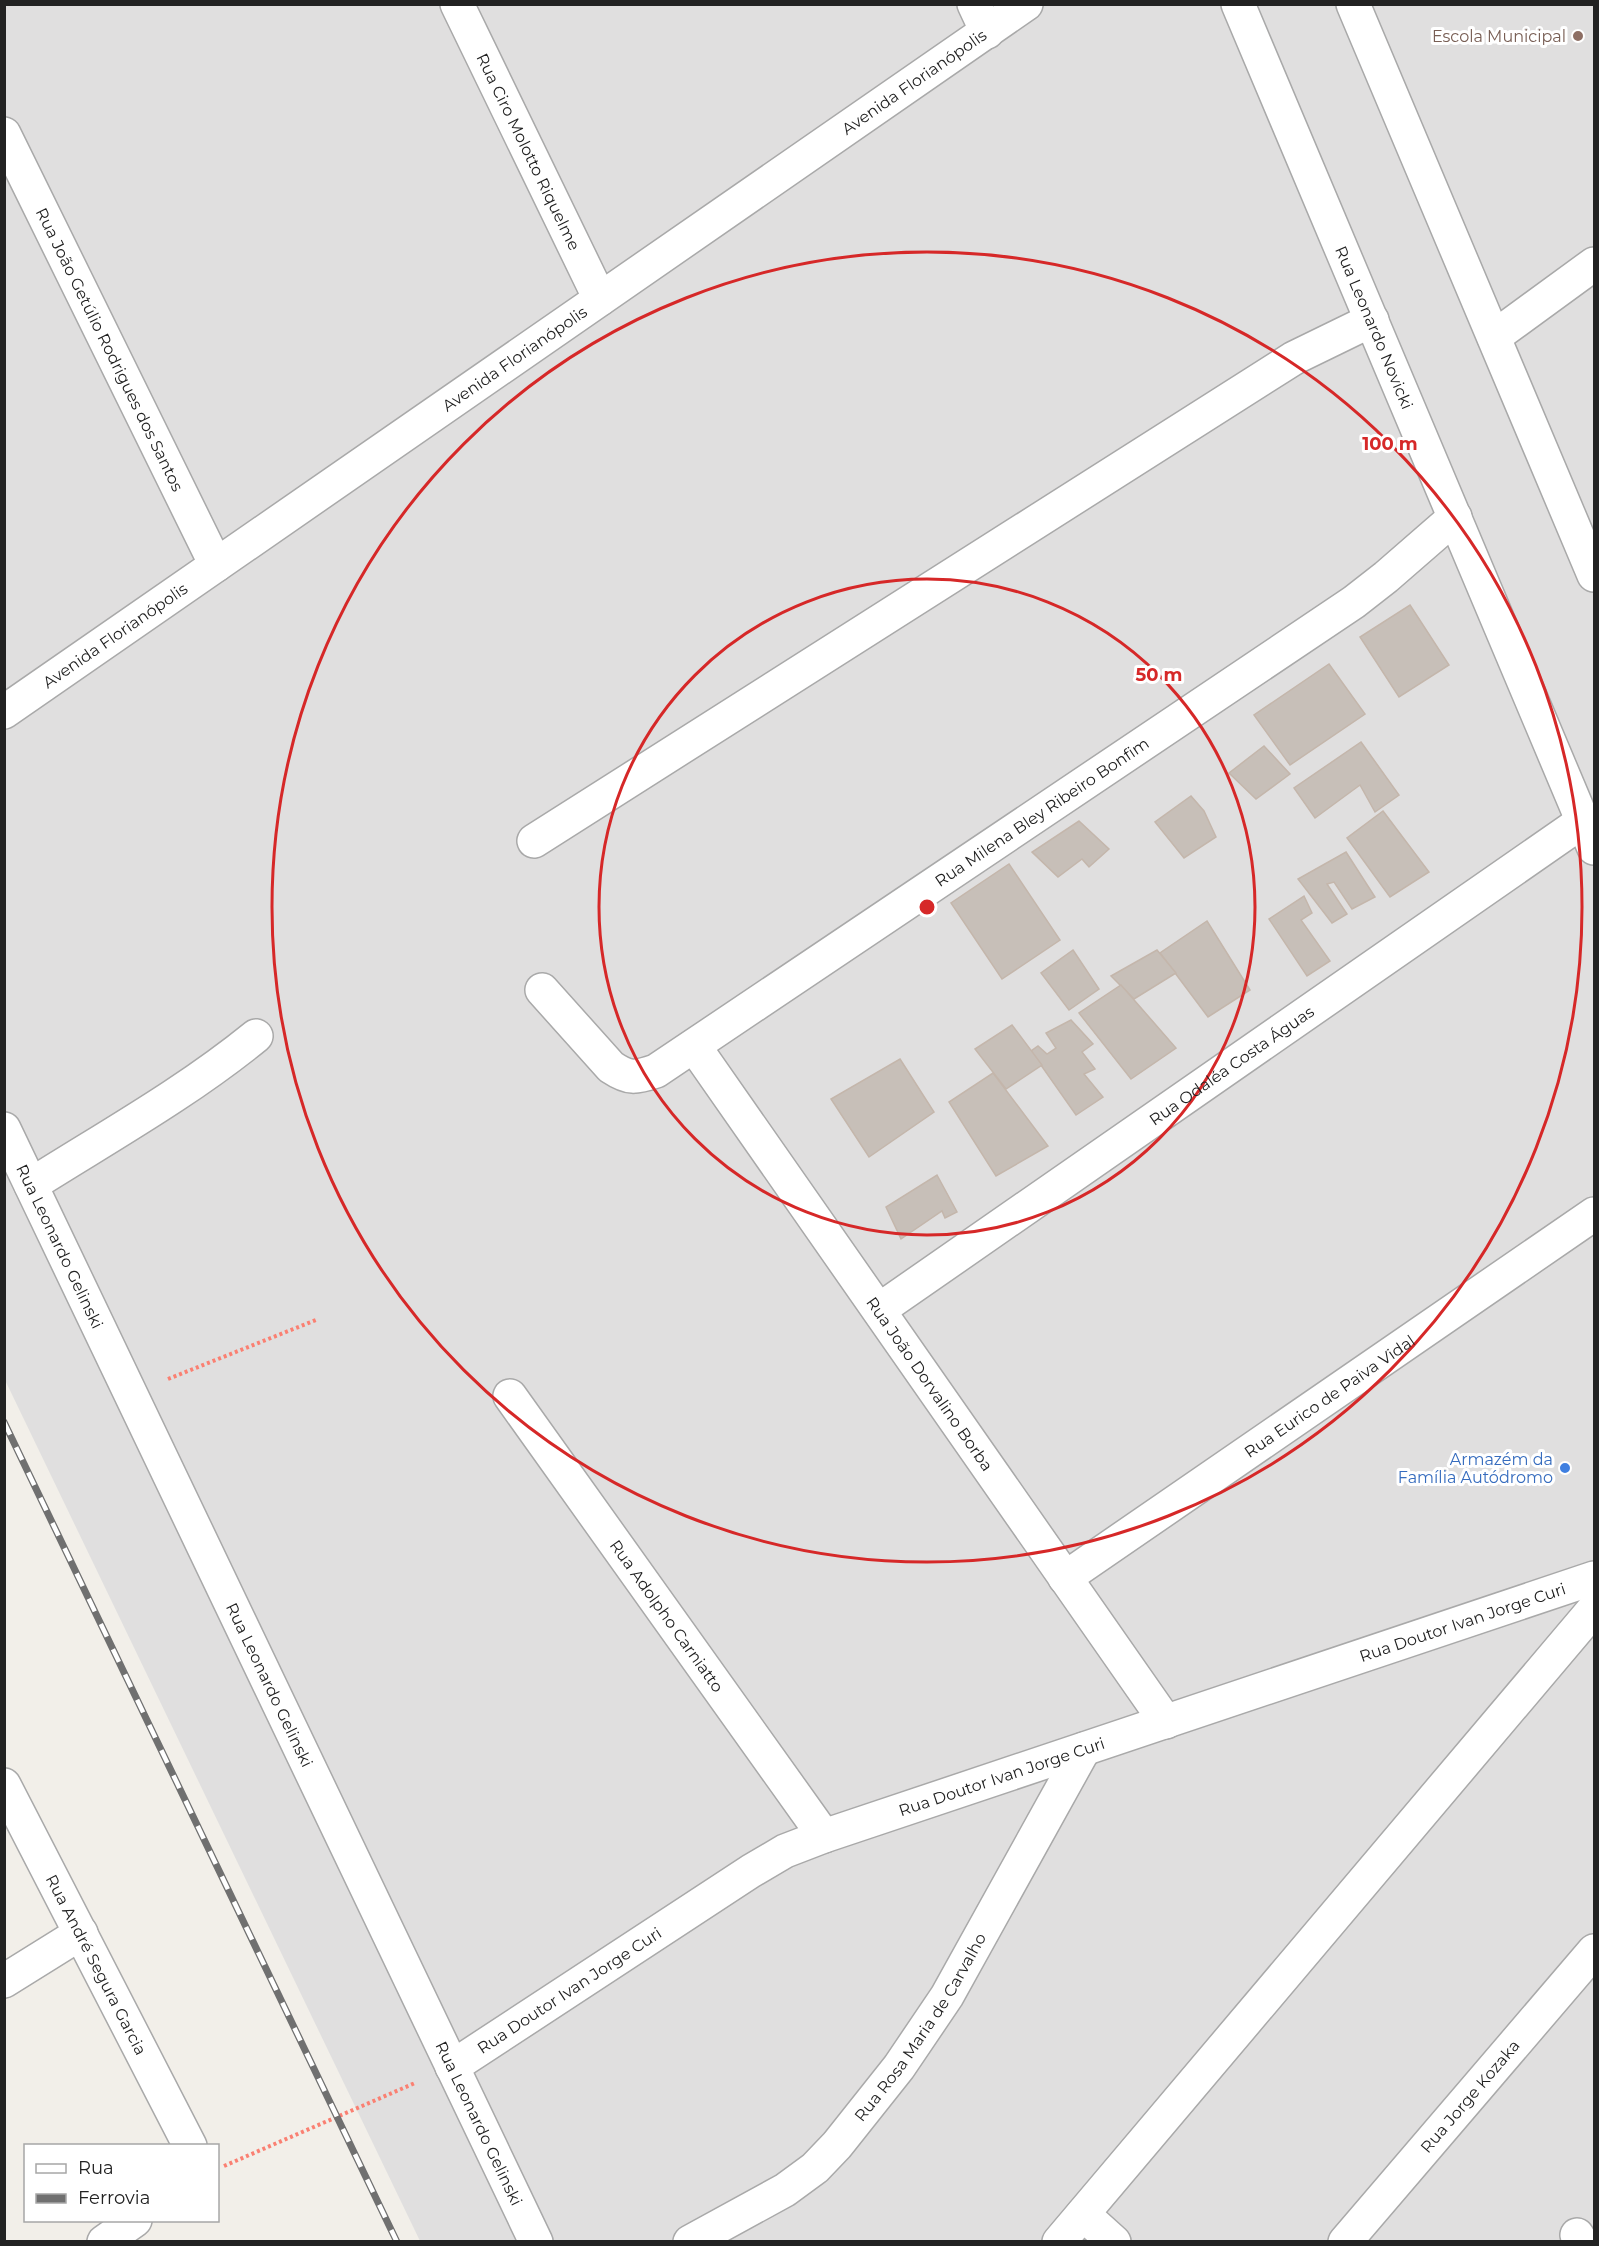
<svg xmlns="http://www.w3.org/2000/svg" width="1599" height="2246" font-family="Montserrat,sans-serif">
	<rect width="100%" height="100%" fill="#f2efe9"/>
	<polygon fill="#e0dfdf" points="5,5 1594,5 1594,2241 420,2241 5,1380"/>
	<g fill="#c7bfb8" stroke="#c4b6ab" stroke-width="1.5">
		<polygon points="1410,605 1449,665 1399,697 1360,637"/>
		<polygon points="1329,664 1365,714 1290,765 1254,715"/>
		<polygon points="1361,742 1399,795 1375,812 1360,785 1315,818 1294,788"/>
		<polygon points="1264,746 1290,774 1256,799 1229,773"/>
		<polygon points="1191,796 1204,811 1216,837 1184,858 1155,822"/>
		<polygon points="1383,811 1429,872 1390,897 1347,838"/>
		<polygon points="1079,821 1109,849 1089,867 1082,859 1058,877 1032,852"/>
		<polygon points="1346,852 1375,897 1352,909 1334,882 1327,884 1347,914 1332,923 1298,879"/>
		<polygon points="1009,864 1060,940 1002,979 951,903"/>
		<polygon points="1304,896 1312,913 1301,920 1330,961 1307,976 1269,919"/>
		<polygon points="1207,921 1250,990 1208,1017 1160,953"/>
		<polygon points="1073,950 1099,989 1069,1010 1041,973"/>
		<polygon points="1157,950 1176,973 1134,999 1111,976"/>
		<polygon points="1121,985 1176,1048 1131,1079 1079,1013"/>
		<polygon points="1071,1020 1093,1044 1082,1052 1095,1069 1084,1074 1103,1097 1076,1115 1031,1051 1038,1046 1047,1054 1056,1048 1046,1033"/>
		<polygon points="1012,1025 1042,1065 1006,1089 975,1049"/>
		<polygon points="900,1059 934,1112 869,1157 831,1099"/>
		<polygon points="993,1073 1048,1146 996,1176 949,1102"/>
		<polygon points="937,1175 957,1212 945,1218 942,1211 901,1239 886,1207"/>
	</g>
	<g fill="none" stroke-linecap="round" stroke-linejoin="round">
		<g stroke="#a9a9a9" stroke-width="36">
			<g id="minor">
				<path id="s1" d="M457,4l143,295"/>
				<polyline points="974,4 987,32"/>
				<path id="s2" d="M1238,4l356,844"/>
				<polyline points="1353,4 1594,575"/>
				<path id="s3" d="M4,134l212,431"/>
				<polyline points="1494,337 1594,264"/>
				<path id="s4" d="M4,712l1022,-708"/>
				<polyline points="534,841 1294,358 1372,320"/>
				<path id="s5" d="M542,990l69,77c18,12 24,11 45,4l698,-469 32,-25 69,-60"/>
				<path id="s6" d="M694,1046l472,676"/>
				<path id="s7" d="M4,1129l532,1113"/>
				<path d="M31,1185c76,-48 155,-92 225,-149"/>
				<path id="s8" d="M879,1310l704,-489"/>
				<path id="s9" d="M510,1396l314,440"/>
				<path id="s10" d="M1065,1578l529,-364"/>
				<path id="s11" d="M4,1785l186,361"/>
				<polyline points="4,1981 81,1933"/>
				<path id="s12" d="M452,2067l299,-196 34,-20 39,-15 770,-258"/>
				<polyline points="1083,2214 1114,2242"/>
				<polyline points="1577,2235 1581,2242"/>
				<polyline points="104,2242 135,2220"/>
				<path id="s13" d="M690,2242l95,-52 30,-22 22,-23 62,-78 48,-71 137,-247"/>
				<polyline points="1059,2242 1594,1609"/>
				<path id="s14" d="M1345,2242l249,-291"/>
			</g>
		</g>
		<g stroke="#fa8072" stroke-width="4" stroke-dasharray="3 3" stroke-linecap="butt">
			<polyline points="168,1379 316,1320"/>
			<polyline points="224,2166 415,2083"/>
		</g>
		<use href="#minor" stroke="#fff" stroke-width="33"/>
		<g stroke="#707070" stroke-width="7">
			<polyline id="rail" points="4,1422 397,2242"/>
		</g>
		<use href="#rail" stroke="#fff" stroke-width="4.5" stroke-dasharray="14" stroke-linecap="butt"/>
	</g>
	<g fill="none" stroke="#d62828" stroke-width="3">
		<circle cx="927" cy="907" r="328"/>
		<circle cx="927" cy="907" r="655"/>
	</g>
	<circle fill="#8d6e63" stroke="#fff" stroke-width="2" cx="1578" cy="36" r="6"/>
	<circle fill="#3f7fe0" stroke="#fff" stroke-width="2" cx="1565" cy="1468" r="6"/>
	<g text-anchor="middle" stroke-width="6" stroke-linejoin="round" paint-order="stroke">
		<g font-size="16" fill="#785e54" stroke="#fff" text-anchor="end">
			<text x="1566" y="42">Escola Municipal</text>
		</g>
		<g font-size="16" fill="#222" stroke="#fff">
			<text dy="6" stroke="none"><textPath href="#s4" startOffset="1107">Avenida Florianópolis</textPath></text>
			<text dy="6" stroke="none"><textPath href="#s1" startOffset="164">Rua Ciro Molotto Riquelme</textPath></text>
			<text dy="6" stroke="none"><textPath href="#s2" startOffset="351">Rua Leonardo Novicki</textPath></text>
			<text dy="6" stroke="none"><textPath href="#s3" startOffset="240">Rua João Getúlio Rodrigues dos Santos</textPath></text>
			<text dy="6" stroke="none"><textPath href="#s4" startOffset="621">Avenida Florianópolis</textPath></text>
			<text dy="6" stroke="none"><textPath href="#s4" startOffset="135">Avenida Florianópolis</textPath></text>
			<text dy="6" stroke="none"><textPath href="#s5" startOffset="616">Rua Milena Bley Ribeiro Bonfim</textPath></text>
			<text dy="6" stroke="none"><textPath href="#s8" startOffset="429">Rua Odaléa Costa Águas</textPath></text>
			<text dy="6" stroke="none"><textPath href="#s7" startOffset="130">Rua Leonardo Gelinski</textPath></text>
			<text dy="6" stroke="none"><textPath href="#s6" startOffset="412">Rua João Dorvalino Borba</textPath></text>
			<text dy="6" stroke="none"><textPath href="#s10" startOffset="321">Rua Eurico de Paiva Vidal</textPath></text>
			<text dy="6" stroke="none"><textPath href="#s9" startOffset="270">Rua Adolpho Carniatto</textPath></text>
			<text dy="6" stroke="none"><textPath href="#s12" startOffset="1112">Rua Doutor Ivan Jorge Curi</textPath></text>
			<text dy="6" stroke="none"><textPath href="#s7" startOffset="616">Rua Leonardo Gelinski</textPath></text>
			<text dy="6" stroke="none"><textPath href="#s12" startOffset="626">Rua Doutor Ivan Jorge Curi</textPath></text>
			<text dy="6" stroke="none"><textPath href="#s11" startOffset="202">Rua André Segura Garcia</textPath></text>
			<text dy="6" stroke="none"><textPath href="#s12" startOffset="140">Rua Doutor Ivan Jorge Curi</textPath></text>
			<text dy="6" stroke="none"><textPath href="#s13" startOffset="322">Rua Rosa Maria de Carvalho</textPath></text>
			<text dy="6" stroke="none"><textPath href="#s14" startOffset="192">Rua Jorge Kozaka</textPath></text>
			<text dy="6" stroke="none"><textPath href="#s7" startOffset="1102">Rua Leonardo Gelinski</textPath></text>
		</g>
		<g font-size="16" fill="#366cbe" stroke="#fff" text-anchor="end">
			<text x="1553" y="1465">Armazém da<tspan x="1553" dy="18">Família Autódromo</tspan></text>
		</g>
	</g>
	<circle cx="927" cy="907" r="9" fill="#d62828" stroke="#fff" stroke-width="3"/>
	<g font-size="18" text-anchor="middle" font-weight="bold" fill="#d62828" stroke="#fff" stroke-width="6" stroke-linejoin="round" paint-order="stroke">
		<text x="1390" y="450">100 m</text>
		<text x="1159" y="681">50 m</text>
	</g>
	<rect width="1599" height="2246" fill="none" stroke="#222222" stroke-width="12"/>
	<rect x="24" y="2144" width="195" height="78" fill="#ffffff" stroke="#a7a7a7" stroke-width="1.5"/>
	<rect x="36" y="2164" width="30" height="9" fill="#ffffff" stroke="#a7a7a7" stroke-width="1.5"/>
	<text x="78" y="2174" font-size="18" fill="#222222">Rua</text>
	<rect x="36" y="2194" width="30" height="9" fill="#707070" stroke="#a7a7a7" stroke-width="1.5"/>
	<text x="78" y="2204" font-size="18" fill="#222222">Ferrovia</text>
</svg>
